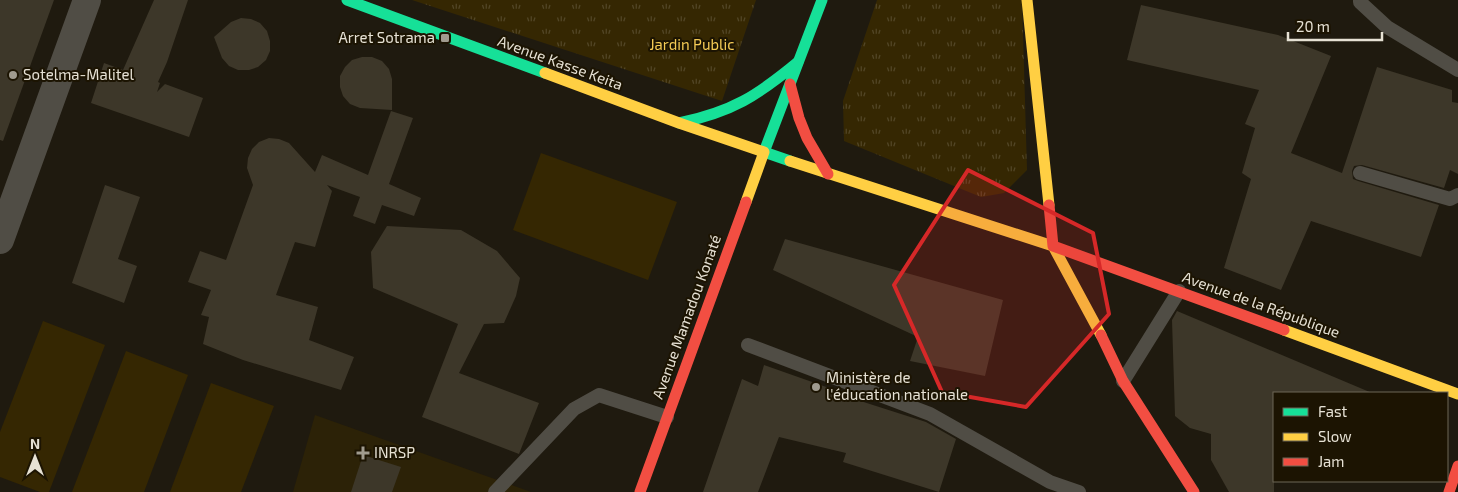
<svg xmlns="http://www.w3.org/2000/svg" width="1458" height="492" font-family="'Exo 2',sans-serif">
	<defs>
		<pattern id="park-tufts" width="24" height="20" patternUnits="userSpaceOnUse" patternTransform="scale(1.25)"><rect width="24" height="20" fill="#352702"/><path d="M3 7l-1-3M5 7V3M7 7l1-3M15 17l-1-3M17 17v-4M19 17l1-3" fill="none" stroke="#524626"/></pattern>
	</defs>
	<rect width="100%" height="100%" fill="#1f1a0f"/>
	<polygon fill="#2c2207" points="315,415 531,492 293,492"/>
	<g fill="#352702">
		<polygon points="541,153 677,202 648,280 513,230"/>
		<polygon points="43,321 105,345 49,492 40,492 0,477 0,432"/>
		<polygon points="126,351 188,375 144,492 72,492"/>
		<polygon points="211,383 274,406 241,492 170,492"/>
	</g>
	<g fill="url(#park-tufts)">
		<polygon points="412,0 756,0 722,101"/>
		<polygon points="877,0 1022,0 1027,170 1004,193 981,197 844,141 843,101"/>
	</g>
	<g fill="#3d3729">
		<polygon points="0,0 54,0 3,141 0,140"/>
		<polygon points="154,0 188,0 167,62 158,82 160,83 157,92 165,84 203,98 189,137 91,103 104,63 123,70"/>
		<polygon points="1141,5 1278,35 1331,56 1291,153 1342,173 1377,67 1452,90 1452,102 1458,103 1458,174 1450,170 1444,188 1362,165 1354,166 1352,171 1353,179 1358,181 1439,205 1421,257 1311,221 1281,290 1224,268 1251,179 1242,173 1255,128 1245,124 1259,90 1127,60"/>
		<polygon points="241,18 251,19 260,23 267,31 270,41 270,51 266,60 258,67 249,70 238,70 229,66 222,58 214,37 231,22"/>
		<polygon points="362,57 372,57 382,61 389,69 392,79 392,110 360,108 350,104 343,96 340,87 340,76 345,67 352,60"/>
		<polygon points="391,111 413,118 389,184 421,198 414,216 382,205 375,224 353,216 360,197 327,185 332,191 315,247 295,242 276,295 318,307 309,340 354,357 341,390 243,360 203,344 209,317 201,315 211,290 188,282 200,251 226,260 253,185 247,168 248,158 252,149 259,142 269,138 279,139 289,143 315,172 322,155 368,175"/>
		<polygon points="105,185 140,197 118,259 137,266 124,303 72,283"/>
		<polygon points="387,226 461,230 497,251 520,278 516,296 504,323 484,324 459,373 539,403 519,454 422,417 458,324 373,288 371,252"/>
		<polygon points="785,239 1003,300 985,376 910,361 918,337 773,270"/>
		<polygon points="1177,311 1372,393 1274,393 1274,492 1229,492 1211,460 1211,434 1190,428 1175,416 1172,320"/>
		<polygon points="764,365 849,395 848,397 926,422 956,439 939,492 843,462 846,453 779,437 758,492 703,492 742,379 758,386"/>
		<polygon points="363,455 401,467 392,492 351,492"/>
	</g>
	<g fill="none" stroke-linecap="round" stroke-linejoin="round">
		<g stroke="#504d45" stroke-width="14">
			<polyline points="1360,0 1360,2 1387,27 1458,70"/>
			<polyline points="1360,173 1450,199 1458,195"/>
			<polyline points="748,345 930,414 1050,482 1079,492"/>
			<polyline points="1123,381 1179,291"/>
			<polyline points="495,492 574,409 599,395 667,417"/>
		</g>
		<polyline stroke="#504d45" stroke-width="28" points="0,240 87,0"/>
		<g stroke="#16e098" stroke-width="11">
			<polyline points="347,0 545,73"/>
			<path d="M679,123c53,-11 78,-27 119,-61"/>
			<polyline points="790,161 764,152 822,0"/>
		</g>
		<g stroke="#ffcf43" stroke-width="11">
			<polyline points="1027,0 1049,205"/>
			<polyline points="545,73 679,123 764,152 746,202"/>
			<polyline points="790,161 1053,246 1101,335"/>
			<polyline points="1284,330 1458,394"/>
		</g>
		<g stroke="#f24e42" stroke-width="11">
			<polyline points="790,84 799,118 807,138 828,174"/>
			<polyline points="1049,205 1053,246 1284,330"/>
			<polyline points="1101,335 1123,381 1194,492"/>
			<polyline points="640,492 746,202"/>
			<polyline points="1449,492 1458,466"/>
		</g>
	</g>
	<path fill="#d62828" fill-opacity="0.2" stroke="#d62828" stroke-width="4" stroke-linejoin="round" d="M968,170l125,63 16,81 -83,93 -84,-15 -48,-107z"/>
	<g fill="#a09b8f" stroke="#1c1402" stroke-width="2">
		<rect x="440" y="33" width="10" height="10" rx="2.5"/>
		<circle cx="13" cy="75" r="5"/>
		<circle cx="816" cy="387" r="5"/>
		<path d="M360.5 445.5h5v5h5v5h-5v5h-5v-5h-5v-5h5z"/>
	</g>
	<g text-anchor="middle" stroke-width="4" stroke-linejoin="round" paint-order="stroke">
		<g font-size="15" fill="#e6e1d4" stroke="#1c1402" text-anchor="start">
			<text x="435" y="43" text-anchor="end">Arret Sotrama</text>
			<text x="23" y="80">Sotelma-Malitel</text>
			<text x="826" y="383">Ministère de<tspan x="826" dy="17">l'éducation nationale</tspan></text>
			<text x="374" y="458">INRSP</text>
		</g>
		<g font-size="15" fill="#f5cb55" stroke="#1c1402">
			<text x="692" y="50">Jardin Public</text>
		</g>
		<g font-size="15" fill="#e6e1d4" stroke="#1c1402">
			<text transform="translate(560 63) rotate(20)" y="5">Avenue Kasse Keita</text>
			<text transform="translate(1261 305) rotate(20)" y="5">Avenue de la République</text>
			<text transform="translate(687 317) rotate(-70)" y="5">Avenue Mamadou Konaté</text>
		</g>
	</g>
	<rect x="1273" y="392" width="175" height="90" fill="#1c1402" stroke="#6d6656"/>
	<rect x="1283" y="408" width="25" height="8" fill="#16e098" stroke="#6d6656"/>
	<text x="1318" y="417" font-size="15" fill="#e6e1d4">Fast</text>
	<rect x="1283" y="433" width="25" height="8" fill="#ffcf43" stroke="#6d6656"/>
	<text x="1318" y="442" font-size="15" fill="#e6e1d4">Slow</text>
	<rect x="1283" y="458" width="25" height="8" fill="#f24e42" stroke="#6d6656"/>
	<text x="1318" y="467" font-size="15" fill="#e6e1d4">Jam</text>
	<g transform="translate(35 457)" stroke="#1c1402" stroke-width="4" paint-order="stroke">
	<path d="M0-4L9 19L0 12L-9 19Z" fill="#e6e1d4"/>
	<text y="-8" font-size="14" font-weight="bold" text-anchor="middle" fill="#e6e1d4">N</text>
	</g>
	<path d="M1288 32v8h94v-8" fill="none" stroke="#e6e1d4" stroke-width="2.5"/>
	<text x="1296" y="32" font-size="15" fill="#e6e1d4" stroke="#1c1402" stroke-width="4" paint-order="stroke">20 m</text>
</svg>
